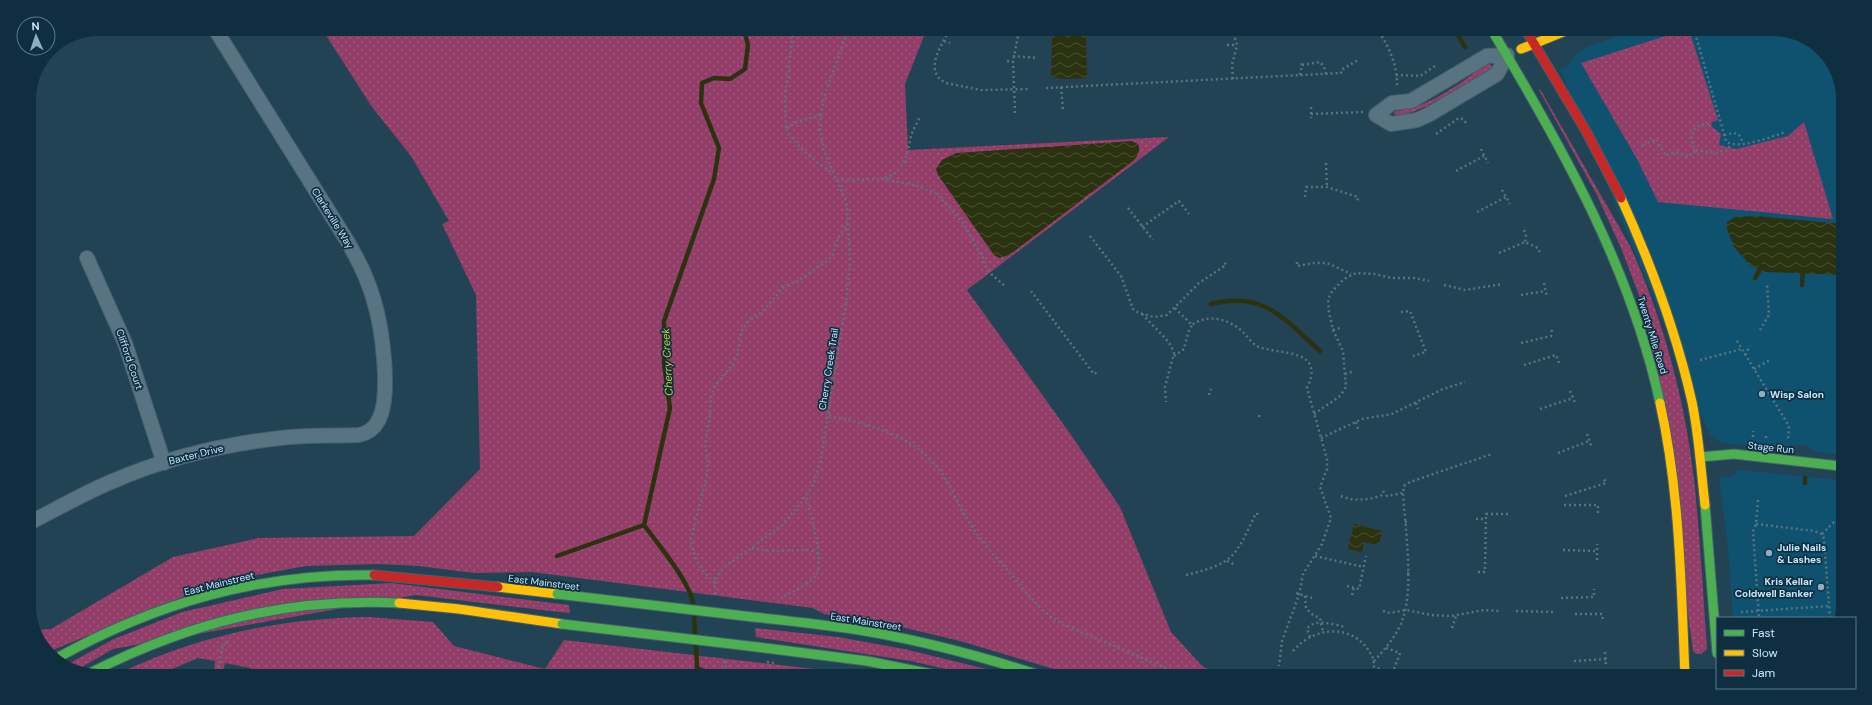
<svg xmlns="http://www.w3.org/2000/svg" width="1872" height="705" font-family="'DM Sans',sans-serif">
	<defs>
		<pattern id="grass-dots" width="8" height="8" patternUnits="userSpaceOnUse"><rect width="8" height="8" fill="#933e69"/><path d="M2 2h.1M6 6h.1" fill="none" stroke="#a15a80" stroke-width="1.8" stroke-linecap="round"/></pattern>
		<pattern id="water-waves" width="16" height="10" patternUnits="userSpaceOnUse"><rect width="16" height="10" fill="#2b320f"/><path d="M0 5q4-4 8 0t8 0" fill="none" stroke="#485033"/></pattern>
	</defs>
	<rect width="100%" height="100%" fill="#224353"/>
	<g fill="#0f5270">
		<polygon points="1632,32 1796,33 1828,56 1843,94 1840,455 1816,452 1811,450 1808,445 1790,445 1788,447 1780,449 1722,443 1711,436 1705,424 1560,69 1569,65 1577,54 1588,47"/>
		<polygon points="1739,470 1840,480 1839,618 1733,618 1727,537 1719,479 1720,476 1729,478"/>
	</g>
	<g fill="url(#grass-dots)">
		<polygon points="322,29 926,31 905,84 908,150 1169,137 967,290 1071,435 1120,507 1171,632 1202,666 1220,675 1071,674 960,641 897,626 824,614 813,608 532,572 474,573 419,566 378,564 306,566 219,582 48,652 44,649 37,630 51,629 173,557 259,538 414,536 480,469 476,295 442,224 449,221 411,156 372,107"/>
		<polygon points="1675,33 1690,33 1718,120 1712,122 1711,126 1721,134 1719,145 1736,149 1788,136 1804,122 1833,219 1658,202 1637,159 1581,63"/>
		<path d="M1489,63l3,4 -2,2c-17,10 -80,53 -96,45l1,-3c27,-2 52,-19 74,-34 7,-4 11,-12 20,-14z"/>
		<path d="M1540,89l90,157c33,73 55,154 64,233 6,57 9,114 13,170l-6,5h-5l-3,-3 -46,-335 -26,-68 -24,-53 -58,-105z"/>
		<polygon points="391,583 569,605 570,613 559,612 416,595 113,649 75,671 66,665 114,639 182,612 283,589"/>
		<path d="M369,617l64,5 21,24 91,23 19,-29 294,34 -598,-1 -10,-5 -25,-5 -2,10 -9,-1 1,-11 -17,-3 -33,14h-43c78,-37 161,-54 247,-55z"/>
		<polygon points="755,628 838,637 904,649 1007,674 968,674 911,661 756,637"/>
	</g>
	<g fill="url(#water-waves)">
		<polygon points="1055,31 1088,31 1086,39 1087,78 1066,79 1051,77 1052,38"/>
		<path d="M1132,141l6,3c3,7 0,12 -5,17l-125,95 -9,2 -5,-3 -56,-80 -2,-6 6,-9 14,-7z"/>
		<polygon points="1756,216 1842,224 1842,275 1766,272 1751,266 1734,247 1727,229 1727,222 1735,217"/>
		<polygon points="1354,524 1382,531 1379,545 1364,542 1362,552 1348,549"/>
	</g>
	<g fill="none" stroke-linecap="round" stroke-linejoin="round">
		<g stroke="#2b320f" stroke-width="4.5">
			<polyline points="1456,32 1465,47"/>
			<polyline points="1755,278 1762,266"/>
			<polyline points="1802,285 1803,269"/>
			<path d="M1211,304c54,-13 73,15 109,47"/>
			<polyline points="1805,483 1805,478"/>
			<polyline points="557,556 644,525"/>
			<path d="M693,605c-1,-21 -36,-62 -49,-80l26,-117 -6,-44v-43l50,-142 5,-31 -18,-45 1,-20 12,-5 16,1 15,-10 3,-24 -4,-15"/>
			<polyline points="694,616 695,634"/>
			<polyline points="696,646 697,668 699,674"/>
			<polyline points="697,668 710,674"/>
		</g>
		<g stroke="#455f6e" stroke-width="16">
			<g id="street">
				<polygon points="1507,55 1497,74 1428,115 1417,120 1391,124 1376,115 1392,103 1411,101 1487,56"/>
				<polyline points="87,258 125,343 164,463"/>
				<path d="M29,523c28,-14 55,-30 84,-42 56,-24 116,-38 177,-44 23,-2 46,-1 69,-2 9,-2 15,-6 19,-14 14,-24 4,-94 -4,-120 -6,-22 -16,-42 -28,-62l-131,-210"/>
			</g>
		</g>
		<g stroke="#455f6e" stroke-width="11">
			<g id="fast">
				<path d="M1493,32c70,117 138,237 167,371"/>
				<polyline points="1700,457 1734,454 1840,466"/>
				<polyline points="1705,505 1717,653"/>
				<path d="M753,617c37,4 75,8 112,14 58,10 115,25 171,43"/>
				<polyline points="757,647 867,661 932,674"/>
				<path d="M57,658c99,-55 202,-85 317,-83"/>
				<path d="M92,672c99,-50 195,-74 307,-69"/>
			</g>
		</g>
		<g stroke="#455f6e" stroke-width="11">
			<g id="slow">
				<polyline points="1521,49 1563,32"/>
				<path d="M1621,198c30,66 55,133 71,204 7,34 9,69 13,103"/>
				<path d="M1660,403c20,90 21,181 25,273"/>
				<polyline points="498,587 557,594"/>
				<polyline points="399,603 459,609 562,624"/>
			</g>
		</g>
		<g stroke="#455f6e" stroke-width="11">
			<g id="jam">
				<polyline points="1527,32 1586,131 1621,198"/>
				<polyline points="374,575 498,587"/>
			</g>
		</g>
		<g stroke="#5a737f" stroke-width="2.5" stroke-dasharray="2 3" stroke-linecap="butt">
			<polyline points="793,31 787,84 785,92 786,129 794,123 821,115"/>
			<path d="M949,31c-8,15 -26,41 -3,52l35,7 49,-1"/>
			<path d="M1379,32c11,16 19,36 18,56"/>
			<path d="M1695,33l31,108c10,10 47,-5 60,-9"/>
			<polyline points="944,41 950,43"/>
			<polyline points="1227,45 1237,45"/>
			<polyline points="1013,56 1038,58"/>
			<polyline points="1007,61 1013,62"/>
			<polyline points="1302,65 1320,62 1324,67 1326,74"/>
			<polyline points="1300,75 1302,65 1301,62"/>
			<polyline points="1396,75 1420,76 1435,66"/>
			<polyline points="1233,79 1232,65 1237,45 1233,32"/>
			<polyline points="1061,87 1063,110"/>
			<polyline points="1046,88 1341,73 1341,70 1358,60"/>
			<polyline points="1311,107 1311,118"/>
			<polyline points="1015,113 1013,62 1019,31"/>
			<polyline points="1311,114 1363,112"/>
			<polyline points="1709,124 1701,124 1692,131 1692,145 1695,150 1716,153 1728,150 1730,144"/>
			<path d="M786,129c9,17 31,34 47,44"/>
			<polyline points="1436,134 1459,118 1463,119 1466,123"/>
			<path d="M1724,135c12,-3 16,-3 19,9"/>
			<polyline points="1643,145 1656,139 1666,156 1676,152 1688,156 1693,155 1695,150"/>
			<polyline points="1481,149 1488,163"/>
			<polyline points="1326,163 1327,187"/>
			<polyline points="1456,171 1484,156"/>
			<path d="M885,178c18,-6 22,-21 25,-37 1,-9 6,-16 10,-24"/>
			<polyline points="837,180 883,179 915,185 937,194 963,223 983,258 986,268 989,272 1006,287"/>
			<polyline points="1502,190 1510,204"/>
			<polyline points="1305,197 1306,187 1327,187 1358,197 1357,203"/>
			<polyline points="1128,208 1153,240"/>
			<polyline points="1477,212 1506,197"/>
			<polyline points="1142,227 1179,201 1189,214"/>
			<polyline points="1524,230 1526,236 1525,242"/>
			<polyline points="1090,236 1121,276 1133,309 1139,313 1154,317 1167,315 1199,283 1226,265 1224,262"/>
			<polyline points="1499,253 1525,242 1538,248 1540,253"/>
			<polyline points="1297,262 1297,266 1314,263 1327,263 1351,274"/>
			<polyline points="1544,283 1547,298"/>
			<polyline points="1444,285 1465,290 1503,284"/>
			<polyline points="1031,291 1094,374 1098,372"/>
			<polyline points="1521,295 1545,291"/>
			<path d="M1175,308l17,17c16,-12 37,-6 51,7 5,5 9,12 16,15 21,8 67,1 48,41l20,71v10l-7,18 11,31 -9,26 -19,30 -4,21 -17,46 -3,25"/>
			<polyline points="1401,312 1410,311 1426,352 1413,356"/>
			<polyline points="1142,314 1166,339 1171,346 1174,353 1165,387 1166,402"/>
			<polyline points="1333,330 1340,328"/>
			<polyline points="1760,330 1769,315 1767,285"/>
			<polyline points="1737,341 1789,426 1788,440"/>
			<polyline points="1521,343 1551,336 1552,329"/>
			<polyline points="1745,355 1750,346"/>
			<polyline points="1174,356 1184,349 1188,333 1192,325"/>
			<polyline points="1700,360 1742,349"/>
			<polyline points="1524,365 1556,355 1559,363"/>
			<polyline points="1754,369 1770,360"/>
			<polyline points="1345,374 1354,371"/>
			<polyline points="1570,391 1576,405"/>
			<polyline points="1209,395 1211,389"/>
			<polyline points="1416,403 1418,409"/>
			<polyline points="1540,409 1573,398"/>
			<polyline points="1314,414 1340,396 1346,387 1343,351 1333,330 1329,312 1328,299 1333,290 1344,279 1356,273 1374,274 1392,278 1415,278 1429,281"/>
			<path d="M829,416c45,9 88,20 115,61 10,16 17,33 27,48 13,20 30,38 46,56 14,17 26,33 46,43l119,51"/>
			<polyline points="1259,417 1260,413"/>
			<polyline points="1356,422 1358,429"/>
			<polyline points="1587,434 1592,448"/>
			<polyline points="1753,437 1753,431"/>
			<polyline points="1321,438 1362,419 1392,414 1443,389 1465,382"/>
			<polyline points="1766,438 1766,433"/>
			<polyline points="1558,453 1589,441"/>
			<polyline points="1383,491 1387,496 1403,493"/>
			<path d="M1341,496c13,6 31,4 43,-2"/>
			<polyline points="1565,496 1606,483 1603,477"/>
			<polyline points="1758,500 1756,524 1753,531 1759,618"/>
			<polyline points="1564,505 1598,505 1598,513"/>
			<polyline points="1476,519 1486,519"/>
			<polyline points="1405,522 1409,522"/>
			<polyline points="1756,524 1814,531 1822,534 1824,539 1830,618"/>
			<polyline points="1822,534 1835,521"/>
			<polyline points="752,548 768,551 810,550 818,554"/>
			<polyline points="1563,550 1597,551"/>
			<polyline points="1315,556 1364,567"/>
			<polyline points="1597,560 1597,544"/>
			<polyline points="1227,561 1235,565"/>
			<polyline points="1478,572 1485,572 1486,514 1511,514"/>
			<polyline points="1407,573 1411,573"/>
			<path d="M1186,575c49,-12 49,-18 70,-62l3,2"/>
			<path d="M715,582c-14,-9 -23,-28 -24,-44l16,-62 1,-16 -3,-14 5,-31 1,-20 5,-10 18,-22 3,-7 5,-26 8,-10 12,-8 22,-25 14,-6 34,-24 6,-19 10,-15"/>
			<polyline points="1347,586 1359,589 1366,556"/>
			<polyline points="1296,593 1312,598"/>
			<polyline points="716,594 715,582 722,569 781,526 801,503 814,483 821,458 846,303 850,263 847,207 844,196 824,151 820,129 820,121 824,97 848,31"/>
			<polyline points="1352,595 1354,587"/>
			<path d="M784,596c11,-6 27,-12 33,-23 7,-15 -7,-61 -11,-77"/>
			<polyline points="1305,596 1306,608 1313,615 1320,618 1323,632"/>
			<polyline points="1561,598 1594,597 1594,589"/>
			<polyline points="1383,611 1390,613 1406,610 1431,615 1451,616 1484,610 1500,611"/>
			<polyline points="1516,611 1553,612"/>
			<polyline points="1741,612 1829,606"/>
			<polyline points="1575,614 1602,614 1603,621"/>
			<polyline points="1452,628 1456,616"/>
			<path d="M1310,637l-3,-8c7,-11 27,-5 38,-2"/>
			<polyline points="1386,648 1400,653 1392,675"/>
			<path d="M1293,651c24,-28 67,-27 81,10l-1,5 20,9"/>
			<polyline points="1605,652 1606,667"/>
			<polyline points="724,661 727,674"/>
			<path d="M1374,661c12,-13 24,-27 29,-43 11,-30 2,-92 0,-125l1,-7 6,-4 82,-28"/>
			<polyline points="1574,661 1606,659"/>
			<polyline points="218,673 222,648 224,648 225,642 228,642 228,639"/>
		</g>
		<use href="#street" stroke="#587483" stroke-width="14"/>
		<use href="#fast" stroke="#4caf50" stroke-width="9"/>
		<use href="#slow" stroke="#ffc107" stroke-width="9"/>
		<use href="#jam" stroke="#c62828" stroke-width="9"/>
		<g stroke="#455f6e" stroke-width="11" stroke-linecap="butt">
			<g id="fast-bridge">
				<polyline points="557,594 753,617"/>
				<polyline points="562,624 757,647"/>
			</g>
		</g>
		<polyline stroke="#5a737f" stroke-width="2.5" stroke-dasharray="2 3" stroke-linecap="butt" points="767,662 774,663"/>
		<use href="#fast-bridge" stroke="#4caf50" stroke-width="9"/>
	</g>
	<g fill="#8caec2" stroke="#0f2f40" stroke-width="1.5">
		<circle cx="1762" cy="394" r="4"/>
		<circle cx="1769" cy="553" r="4"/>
		<circle cx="1821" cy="587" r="4"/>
	</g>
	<g text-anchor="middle" stroke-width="3.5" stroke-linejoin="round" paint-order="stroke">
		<g font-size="10" fill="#c5e8fe" stroke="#0f2f40">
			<text transform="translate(333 218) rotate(58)" y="4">Clarkeville Way</text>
			<text transform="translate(1653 335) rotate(73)" y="4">Twenty Mile Road</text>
			<text transform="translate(130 359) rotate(71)" y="4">Clifford Court</text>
			<text transform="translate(828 369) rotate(-81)" y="4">Cherry Creek Trail</text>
			<text transform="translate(1771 447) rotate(6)" y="4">Stage Run</text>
			<text transform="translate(196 454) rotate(-14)" y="4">Baxter Drive</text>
			<text transform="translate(544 582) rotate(7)" y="4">East Mainstreet</text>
			<text transform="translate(219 583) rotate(-14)" y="4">East Mainstreet</text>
			<text transform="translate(866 621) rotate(9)" y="4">East Mainstreet</text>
		</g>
		<g font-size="10" font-weight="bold" fill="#c5e8fe" stroke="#0f2f40" text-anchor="start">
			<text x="1770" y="398">Wisp Salon</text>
			<text x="1777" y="551">Julie Nails<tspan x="1777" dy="12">&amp; Lashes</tspan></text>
			<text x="1813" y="585" text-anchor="end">Kris Kellar<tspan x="1813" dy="12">Coldwell Banker</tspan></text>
		</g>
		<g font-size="11" font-style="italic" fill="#c5d52f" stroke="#0f2f40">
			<text transform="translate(667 362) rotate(-93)" y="4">Cherry Creek</text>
		</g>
	</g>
	<path d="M0 0H1872V705H0ZM99 36H1773A63 63 0 0 1 1836 99V606A63 63 0 0 1 1773 669H99A63 63 0 0 1 36 606V99A63 63 0 0 1 99 36Z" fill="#0f2f40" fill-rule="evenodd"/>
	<rect x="1716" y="617" width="140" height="72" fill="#0f2f40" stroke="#58798c"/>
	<rect x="1724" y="630" width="20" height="6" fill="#4caf50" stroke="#58798c"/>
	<text x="1752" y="637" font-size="12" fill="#c5e8fe">Fast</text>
	<rect x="1724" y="650" width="20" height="6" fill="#ffc107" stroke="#58798c"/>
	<text x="1752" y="657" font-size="12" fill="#c5e8fe">Slow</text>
	<rect x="1724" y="670" width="20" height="6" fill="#c62828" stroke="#58798c"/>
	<text x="1752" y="677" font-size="12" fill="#c5e8fe">Jam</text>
	<g transform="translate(36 36) rotate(357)"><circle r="19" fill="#0f2f40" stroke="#58798c"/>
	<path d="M0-3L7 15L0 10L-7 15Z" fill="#8caec2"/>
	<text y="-6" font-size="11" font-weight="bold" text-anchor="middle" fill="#c5e8fe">N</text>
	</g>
</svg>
